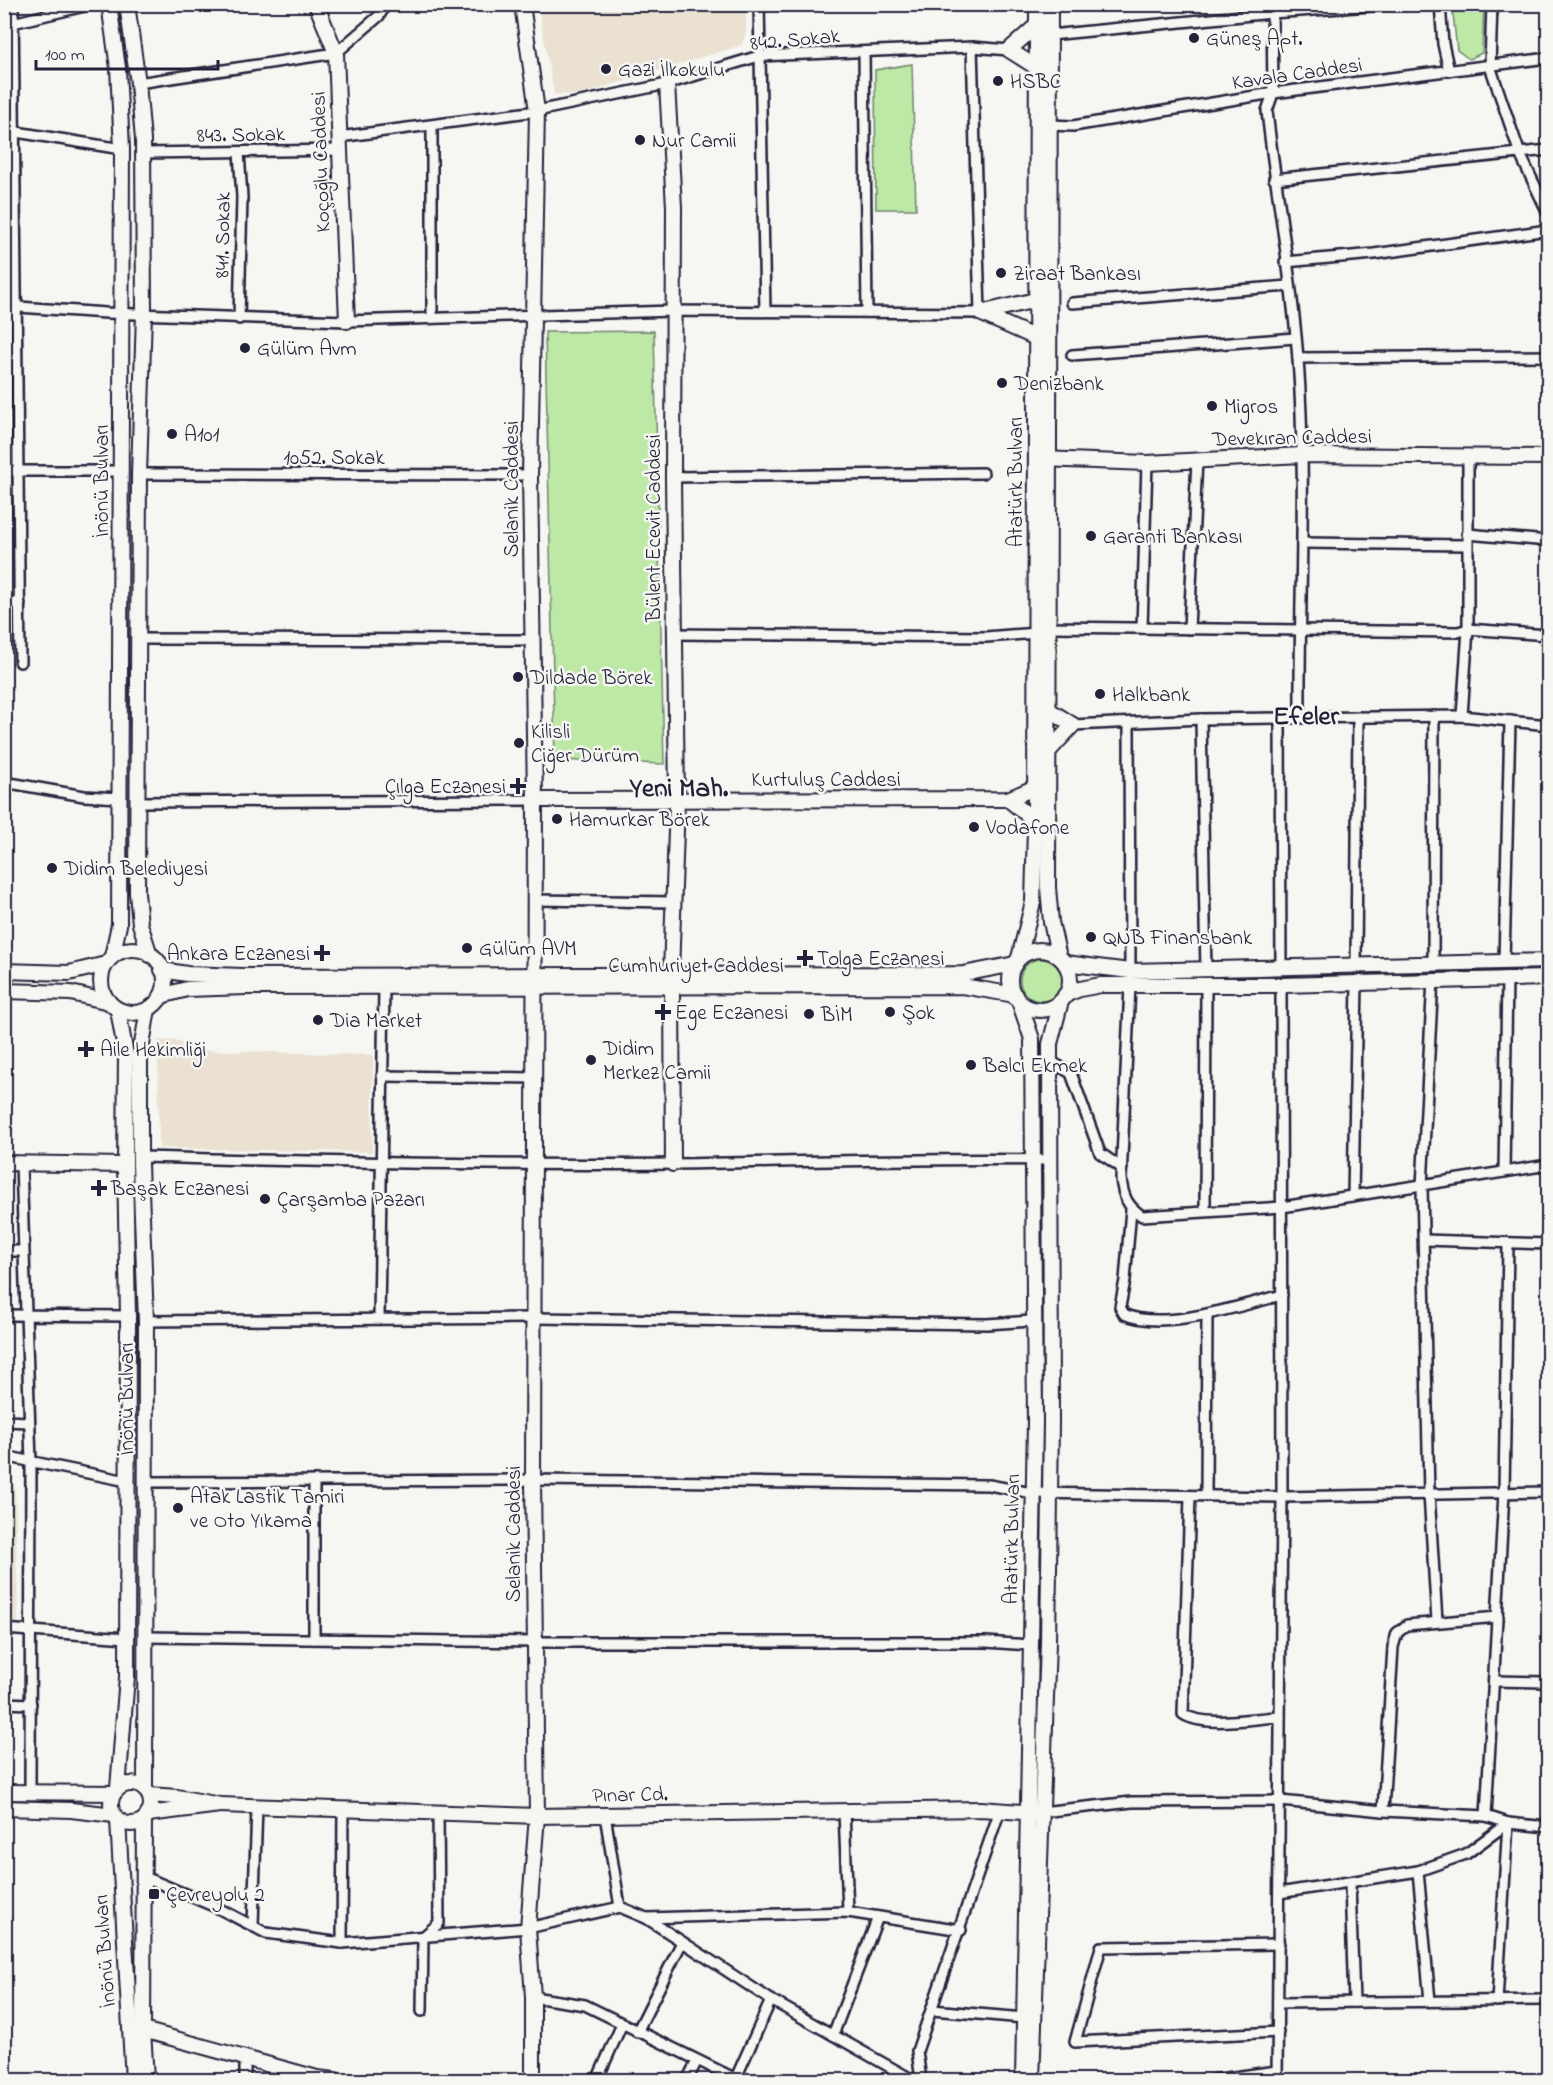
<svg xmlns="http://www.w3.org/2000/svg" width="1553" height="2085" font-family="'Indie Flower',sans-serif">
	<rect width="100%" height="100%" fill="#f6f6f2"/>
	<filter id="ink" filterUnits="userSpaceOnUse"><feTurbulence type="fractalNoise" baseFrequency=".0167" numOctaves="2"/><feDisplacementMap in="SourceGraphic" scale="12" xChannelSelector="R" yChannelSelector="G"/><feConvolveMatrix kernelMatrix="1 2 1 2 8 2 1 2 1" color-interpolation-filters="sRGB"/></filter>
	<g filter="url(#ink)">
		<g fill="#eae1d1">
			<polygon points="538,5 746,5 746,31 742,45 579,95 554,94"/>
			<polygon points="158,1040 178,1041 191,1050 373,1055 372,1152 159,1148"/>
			<polygon points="5,1485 15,1485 18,1622 5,1620"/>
		</g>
		<g fill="#bde8a5" stroke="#708570" stroke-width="1.5">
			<polygon points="1452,5 1484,5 1482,53 1469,59 1457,50"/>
			<polygon points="912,64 916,209 876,209 875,70"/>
			<polygon points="654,331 664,764 555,760 545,332"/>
			<circle cx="1041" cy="980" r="21"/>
		</g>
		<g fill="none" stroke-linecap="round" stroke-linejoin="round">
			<g stroke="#22223b" stroke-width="14">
				<g id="street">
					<polyline points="13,4 20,662"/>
					<polyline points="759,4 765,311"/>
					<path d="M1272,4l1,89 -6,18c9,83 25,165 31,248 9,120 1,239 2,359"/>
					<polyline points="1440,4 1443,44 1449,71"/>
					<polyline points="1492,4 1490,66 1520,154 1548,213"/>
					<polyline points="127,6 141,4"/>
					<polyline points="4,25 93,4"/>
					<polyline points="1050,35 1272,13 1398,4"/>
					<polyline points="864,52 867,312"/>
					<polyline points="138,83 336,53 379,16 386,4"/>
					<polyline points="1050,125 1073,126 1273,93 1548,58"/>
					<polyline points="4,130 122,149"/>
					<polyline points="339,137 537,111 667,84 759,56 972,47 1009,50"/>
					<polyline points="143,153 340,150"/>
					<polyline points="1274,179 1548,150"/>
					<polyline points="1285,262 1374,254 1548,230"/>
					<polyline points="1072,303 1289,286"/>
					<polyline points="4,306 106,313 347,321 673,311 980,313 972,47"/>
					<polyline points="432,318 432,126"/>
					<polyline points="239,319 242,197 239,152"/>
					<polyline points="1072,355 1295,338"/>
					<polyline points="1298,358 1548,356"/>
					<polyline points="4,471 122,471"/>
					<polyline points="139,474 530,475"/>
					<polyline points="673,477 983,473"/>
					<polyline points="1467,534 1548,541"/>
					<polyline points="1304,543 1467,545"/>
					<polyline points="4,602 20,604"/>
					<polyline points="1049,627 1458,632 1468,629 1548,635"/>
					<polyline points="1142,628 1147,463"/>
					<polyline points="1189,629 1197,459"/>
					<polyline points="674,634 986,637 1036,633"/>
					<polyline points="139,639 533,640"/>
					<polyline points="1462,716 1468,629 1468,457"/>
					<polyline points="1280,718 1281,969"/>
					<polyline points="1201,719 1206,971"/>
					<polyline points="1129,723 1130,971"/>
					<polyline points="1073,725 1201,719 1462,716 1548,725"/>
					<polyline points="4,782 84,796 120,798"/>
					<polyline points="139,802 535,800"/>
					<polyline points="535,900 674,902"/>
					<polyline points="1504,962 1510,721"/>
					<polyline points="1433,964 1434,716"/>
					<polyline points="1356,967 1358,717"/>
					<polyline points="1433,979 1422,1186 1429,1494 1437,1621"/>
					<path d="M1130,986l-9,193c2,17 6,27 21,37l140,-9 266,-42"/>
					<polyline points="1050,1061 1071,1073 1100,1153 1122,1168"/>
					<polyline points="382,1076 535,1078"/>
					<path d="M140,1157c178,5 357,9 535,7 125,-2 249,-6 374,-4"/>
					<polyline points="21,1163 31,1462 30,1792"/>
					<polyline points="1504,1172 1507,978"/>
					<polyline points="1353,1196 1357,983"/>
					<path d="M1131,1209l-6,71 -5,27 4,7c38,18 118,-9 158,-19"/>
					<polyline points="1205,1211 1206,985"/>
					<polyline points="1424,1240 1548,1244"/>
					<polyline points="4,1251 23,1251"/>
					<polyline points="4,1315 128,1316"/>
					<polyline points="379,1319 384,987"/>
					<polyline points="146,1321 534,1318 987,1324 1032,1321"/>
					<polyline points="4,1421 29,1422"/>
					<polyline points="4,1456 127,1481"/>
					<polyline points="314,1481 314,1639"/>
					<polyline points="147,1482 533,1480 989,1485 1032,1493 1282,1497 1548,1492"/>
					<path d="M1190,1496l-7,218c21,14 71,4 97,3"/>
					<polyline points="1206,1496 1207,1315"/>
					<polyline points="4,1629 127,1638"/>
					<polyline points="147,1637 534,1642 986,1642 1030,1645"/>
					<polyline points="1494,1681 1548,1682"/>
					<polyline points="4,1703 31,1704"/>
					<polyline points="844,1811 848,1912"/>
					<polyline points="1383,1811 1393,1647 1397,1633 1407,1625 1498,1617"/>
					<polyline points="1041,1812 1132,1802 1280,1801 1383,1811 1486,1816 1508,1823 1548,1827"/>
					<polyline points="605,1815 620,1907"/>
					<polyline points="1486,1816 1504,1493 1508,1243"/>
					<polyline points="1418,1871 1430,2001"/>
					<polyline points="142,1876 216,1907 266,1933 342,1943 528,1928 620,1907 646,1918 771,2000 913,2080"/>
					<polyline points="1350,1884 1354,2002"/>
					<polyline points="1279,1893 1418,1871 1466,1854 1508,1823"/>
					<polyline points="647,1918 848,1912 961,1930"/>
					<polyline points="253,1925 257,1806"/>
					<polyline points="342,1943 343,1809"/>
					<polyline points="533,1997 585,2005 736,2079"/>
					<polyline points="1497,2001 1508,1823"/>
					<polyline points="1278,2003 1548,2000"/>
					<polyline points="932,2010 1024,2018"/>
					<polyline points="422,2011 423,1937 439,1923 438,1813"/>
					<polyline points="637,2032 682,1942"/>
					<polyline points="1278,2032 1075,2042 1101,1947 1279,1944"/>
					<polyline points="833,2035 878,1917"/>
					<polyline points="245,2057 245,2080"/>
					<polyline points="597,2080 622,2024"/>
					<polyline points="687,2080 697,2061"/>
					<polyline points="735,2080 771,2000"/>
					<polyline points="921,2080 917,2051 1000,1810"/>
					<polyline points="1212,2080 1277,2071"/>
					<polyline points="1277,2080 1282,1497 1281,985"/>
				</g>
			</g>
			<g stroke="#22223b" stroke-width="18">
				<g id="secondary">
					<polyline points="109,4 118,68 122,149 119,925 112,957"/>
					<polyline points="127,4 138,83 143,140 144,313 139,474 137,893 140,924 150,955"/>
					<polyline points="316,4 336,53 347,321"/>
					<polyline points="522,4 537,111 530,475 535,800 533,1480 537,1816 528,1928 533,1997 533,2080"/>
					<polyline points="1050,4 1048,887 1051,922 1059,957"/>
					<polyline points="1036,67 1009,50 1036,26"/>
					<polyline points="667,84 674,207 673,477 677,801 671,973"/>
					<polyline points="980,313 1036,300 1042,305"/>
					<polyline points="980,313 1036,338"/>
					<polyline points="1041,459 1147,463 1302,455 1548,457"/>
					<polyline points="1049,751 1073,725 1049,710"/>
					<polyline points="1008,799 1035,821"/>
					<polyline points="535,800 1008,799 1036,787"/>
					<circle cx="133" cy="981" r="32"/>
					<circle cx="1040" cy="980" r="30"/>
					<polyline points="1019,958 1033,902 1035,827 1037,4"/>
					<polyline points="1065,963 1130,971 1548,961"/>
					<polyline points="162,970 187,974 243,976 963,974 1015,964"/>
					<polyline points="4,971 69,973 106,964"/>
					<polyline points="672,985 673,1164"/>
					<polyline points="4,991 71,993 109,1002"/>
					<polyline points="1065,995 1080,989 1101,985 1281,985 1548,978"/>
					<polyline points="161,996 187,989 246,987 962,986 1015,995"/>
					<polyline points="1019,1001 1032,1039 1035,1422 1023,2080"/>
					<polyline points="4,1163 125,1165"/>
					<circle cx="131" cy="1804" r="20"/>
					<polyline points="118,1788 127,1677 128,1316 125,1165 126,1055 118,1010"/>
					<polyline points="145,1790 146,1321 140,1164 140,1056 148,1009"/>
					<polyline points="4,1792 114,1793"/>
					<polyline points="220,1805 537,1816 981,1809 1036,1813"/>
					<polyline points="4,1808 71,1810 114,1815"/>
					<polyline points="148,1814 220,1805 177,1797 149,1795"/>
					<polyline points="118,1820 133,2080"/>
					<polyline points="144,1820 143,2030 146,2080"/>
					<polyline points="143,2030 317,2078 335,2080"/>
					<polyline points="1032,2080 1048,1643 1051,1423 1050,1044 1061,1001"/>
				</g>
			</g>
			<use href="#street" stroke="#f6f6f2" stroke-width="9"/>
			<use href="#secondary" stroke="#f6f6f2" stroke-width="14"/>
		</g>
	</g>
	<g fill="#22223b" stroke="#f6f6f2" stroke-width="2">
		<circle cx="1194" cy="38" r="6"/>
		<circle cx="606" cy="69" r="6"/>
		<circle cx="998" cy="81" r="6"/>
		<circle cx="640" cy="140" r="6"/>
		<circle cx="1001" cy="273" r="6"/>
		<circle cx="245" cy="348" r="6"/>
		<circle cx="1002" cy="383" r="6"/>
		<circle cx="1212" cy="406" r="6"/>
		<circle cx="172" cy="434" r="6"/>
		<circle cx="1091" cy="536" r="6"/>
		<circle cx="518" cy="677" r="6"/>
		<circle cx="1100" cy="694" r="6"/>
		<circle cx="519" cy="743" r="6"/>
		<path d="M515 777h6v6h6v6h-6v6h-6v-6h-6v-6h6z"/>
		<circle cx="557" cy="819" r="6"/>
		<circle cx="974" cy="827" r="6"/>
		<circle cx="52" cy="868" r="6"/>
		<circle cx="1091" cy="937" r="6"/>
		<circle cx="467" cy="948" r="6"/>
		<path d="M319 944h6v6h6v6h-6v6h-6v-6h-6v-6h6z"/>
		<path d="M802 949h6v6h6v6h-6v6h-6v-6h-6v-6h6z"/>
		<path d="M660 1003h6v6h6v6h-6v6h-6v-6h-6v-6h6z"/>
		<circle cx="890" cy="1012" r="6"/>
		<circle cx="809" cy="1014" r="6"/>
		<circle cx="318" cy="1020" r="6"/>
		<path d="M83 1040h6v6h6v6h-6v6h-6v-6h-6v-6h6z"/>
		<circle cx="591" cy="1060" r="6"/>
		<circle cx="971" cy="1065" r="6"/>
		<path d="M96 1179h6v6h6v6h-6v6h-6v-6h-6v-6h6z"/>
		<circle cx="265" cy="1199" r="6"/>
		<circle cx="178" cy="1508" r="6"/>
		<rect x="148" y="1888" width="12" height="12" rx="3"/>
	</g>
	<g text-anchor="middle" stroke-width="5" stroke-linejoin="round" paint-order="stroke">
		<g font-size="21" fill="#22223b" stroke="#f6f6f2" text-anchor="start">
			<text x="1206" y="45">Güneş Apt.</text>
			<text x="618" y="76">Gazi İlkokulu</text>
			<text x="1010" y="88">HSBC</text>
			<text x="652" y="147">Nur Camii</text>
			<text x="1013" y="280">Ziraat Bankası</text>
			<text x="257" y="355">Gülüm Avm</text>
			<text x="1014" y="390">Denizbank</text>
			<text x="1224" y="413">Migros</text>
			<text x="184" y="441">A101</text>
			<text x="1103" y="543">Garanti Bankası</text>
			<text x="530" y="684">Dildade Börek</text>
			<text x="1112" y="701">Halkbank</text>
			<text x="531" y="738">Kilisli<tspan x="531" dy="24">Ciğer Dürüm</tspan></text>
			<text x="506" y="793" text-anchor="end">Çılga Eczanesi</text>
			<text x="569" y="826">Hamurkar Börek</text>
			<text x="986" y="834">Vodafone</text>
			<text x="64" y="875">Didim Belediyesi</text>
			<text x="1103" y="944">QNB Finansbank</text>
			<text x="479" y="955">Gülüm AVM</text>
			<text x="310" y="960" text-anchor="end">Ankara Eczanesi</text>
			<text x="817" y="965">Tolga Eczanesi</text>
			<text x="675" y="1019">Ege Eczanesi</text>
			<text x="902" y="1019">Şok</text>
			<text x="821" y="1021">BİM</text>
			<text x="330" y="1027">Dia Market</text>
			<text x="603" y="1055">Didim<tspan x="603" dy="24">Merkez Camii</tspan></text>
			<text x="100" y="1056">Aile Hekimliği</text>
			<text x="983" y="1072">Balcı Ekmek</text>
			<text x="111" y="1195">Başak Eczanesi</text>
			<text x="277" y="1206">Çarşamba Pazarı</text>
			<text x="190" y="1503">Atak Lastik Tamiri<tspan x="190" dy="24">ve Oto Yıkama</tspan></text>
			<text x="166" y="1901">Çevreyolu 2</text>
		</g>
		<g font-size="21" fill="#22223b" stroke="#f6f6f2">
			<text transform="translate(795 39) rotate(-5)" y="7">842. Sokak</text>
			<text transform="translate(1297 73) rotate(-8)" y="7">Kavala Caddesi</text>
			<text transform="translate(241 134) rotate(-1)" y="7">843. Sokak</text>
			<text transform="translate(320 162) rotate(-92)" y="7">Koçoğlu Caddesi</text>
			<text transform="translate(222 235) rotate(-89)" y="7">841. Sokak</text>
			<text transform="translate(1292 437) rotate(-1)" y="7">Devekıran Caddesi</text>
			<text x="334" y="464">1052. Sokak</text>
			<text transform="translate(101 481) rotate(-90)" y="7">İnönü Bulvarı</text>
			<text transform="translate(1015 482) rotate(-90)" y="7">Atatürk Bulvarı</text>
			<text transform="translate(511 489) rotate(-90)" y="7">Selanik Caddesi</text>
			<text transform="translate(653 528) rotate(-90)" y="7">Bülent Ecevit Caddesi</text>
			<text x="826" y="786">Kurtuluş Caddesi</text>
			<text x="696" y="972">Cumhuriyet Caddesi</text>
			<text transform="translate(126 1399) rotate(-90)" y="7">İnönü Bulvarı</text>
			<text transform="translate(513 1534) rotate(-90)" y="7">Selanik Caddesi</text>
			<text transform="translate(1011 1539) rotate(-89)" y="7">Atatürk Bulvarı</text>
			<text transform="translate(630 1794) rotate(-1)" y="7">Pınar Cd.</text>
			<text transform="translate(104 1951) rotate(-94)" y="7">İnönü Bulvarı</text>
		</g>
		<g font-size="27" font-weight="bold" fill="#22223b" stroke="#f6f6f2">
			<text x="1306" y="724">Efeler</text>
			<text x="679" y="796">Yeni Mah.</text>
		</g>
	</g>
	<rect width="1553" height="2085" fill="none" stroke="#f6f6f2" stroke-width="24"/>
	<rect x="12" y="12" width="1529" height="2061" fill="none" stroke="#22223b" stroke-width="2" filter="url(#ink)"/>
	<path d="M36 60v9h182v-9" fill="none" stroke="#22223b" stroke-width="3"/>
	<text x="45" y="60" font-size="18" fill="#22223b" stroke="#f6f6f2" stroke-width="4.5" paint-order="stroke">100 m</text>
</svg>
